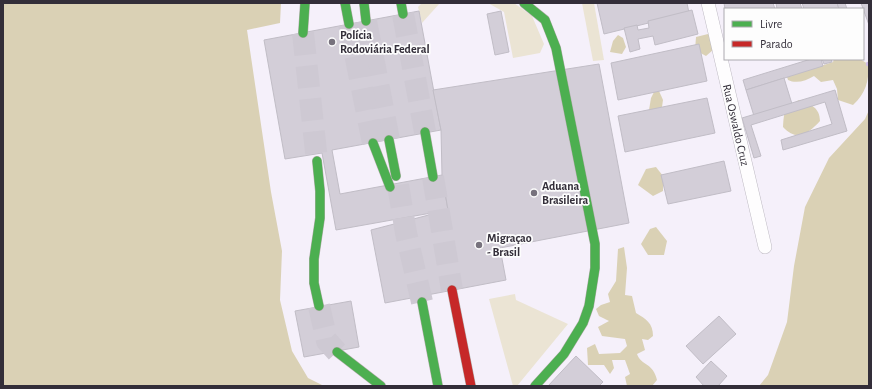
<svg xmlns="http://www.w3.org/2000/svg" width="872" height="389" font-family="'Alegreya Sans',sans-serif">
	<rect width="100%" height="100%" fill="#f5f0fa"/>
	<g fill="#ebe4d4">
		<polygon points="422,3 440,3 422,23 418,7"/>
		<polygon points="488,3 514,3 532,16 544,44 540,53 513,58 504,12"/>
		<polygon points="582,3 594,3 604,60 593,61"/>
		<polygon points="515,294 516,300 568,324 517,386 513,386 489,299"/>
	</g>
	<g fill="#dad1b5">
		<polygon points="3,3 281,3 280,23 247,30 271,192 282,251 280,300 292,351 308,378 324,386 3,386"/>
		<polygon points="708,34 715,41 713,50 706,56 695,50 696,37"/>
		<polygon points="618,35 623,38 626,47 622,54 610,52 613,41"/>
		<path d="M834,59h26l8,5c2,16 -3,30 -15,41l-15,-5 -1,-11 -4,-9 -12,2 -7,-6c-8,5 -18,8 -26,4l-1,-3 46,-15z"/>
		<polygon points="659,91 663,100 662,107 656,112 649,110 651,98 654,92"/>
		<path d="M799,100c12,4 21,8 21,21 -12,13 -23,21 -37,6 1,-16 1,-19 16,-27z"/>
		<polygon points="869,110 869,386 759,386 768,375 787,322 794,266 805,207 829,158 865,119"/>
		<polygon points="656,167 663,176 663,191 653,196 638,185 646,169"/>
		<polygon points="656,227 667,241 664,255 648,255 641,244 650,229"/>
		<path d="M624,247l3,21 -2,27 7,1 4,17c10,6 17,10 17,23l-5,4 -6,-1 3,11 -8,4c4,12 16,8 20,26l-5,6h-25l-2,-9 5,-3 -5,-14h-13l2,8 -4,6 -6,-9h-16l-1,-17 8,-4 4,10 21,-1 7,-7 -2,-7 -23,-3 -4,-9 11,-6 -10,-5 -3,-7 5,-4 9,-3 -2,-8 8,-13 2,-32z"/>
	</g>
	<g fill="none" stroke-linecap="round" stroke-linejoin="round">
		<polyline stroke="#cebce4" stroke-width="4.5" points="868,64 869,64"/>
	</g>
	<g fill="#d3ced8" stroke="#c1bdc6">
		<polygon points="597,3 687,3 689,13 604,34"/>
		<polygon points="724,3 773,3 775,9 725,9"/>
		<polygon points="776,3 800,3 802,9 777,9"/>
		<polygon points="802,3 837,3 839,9 804,9"/>
		<polygon points="837,3 845,3 847,9 839,9"/>
		<polygon points="861,3 869,3 869,25"/>
		<polygon points="692,10 698,34 655,45 653,36 638,39 640,49 630,52 624,28 637,25 638,30 649,28 648,21"/>
		<polygon points="419,11 441,130 332,150 340,194 442,175 448,210 336,230 322,153 285,159 264,40"/>
		<polygon points="501,11 509,52 495,55 487,14"/>
		<polygon points="699,44 707,81 618,100 611,63"/>
		<polygon points="811,59 821,59 823,66 746,90 743,80"/>
		<polygon points="822,59 831,59 832,62 824,64"/>
		<polygon points="599,64 629,223 500,248 506,280 385,303 371,230 448,210 442,175 441,130 433,90"/>
		<polygon points="784,78 792,104 754,116 746,90"/>
		<polygon points="835,90 847,131 783,150 781,140 832,124 825,102 751,125 761,156 754,158 742,118"/>
		<polygon points="707,98 715,133 625,152 618,116"/>
		<polygon points="724,161 731,191 668,204 661,175"/>
		<polygon points="351,301 359,347 304,357 295,311"/>
		<polygon points="719,316 736,334 703,364 686,346"/>
		<polygon points="576,356 603,382 599,386 548,386"/>
		<polygon points="711,361 727,376 718,386 704,386 696,377"/>
	</g>
	<g fill="none" stroke-linecap="round" stroke-linejoin="round">
		<g stroke="#cec9d3" stroke-width="22" stroke-dasharray="22 11" stroke-linecap="butt">
			<polyline points="403,14 425,132"/>
			<polyline points="366,21 389,140"/>
			<polyline points="349,24 373,143"/>
			<polyline points="303,33 317,161"/>
			<polyline points="433,177 452,290"/>
			<polyline points="398,185 406,233 422,302"/>
			<polyline points="319,306 327,341 337,352"/>
		</g>
		<g stroke="#bdb9c2" stroke-width="14">
			<polyline id="street" points="708,3 765,247"/>
		</g>
		<g stroke="#b1ada9" stroke-width="10">
			<g id="fast">
				<polyline points="345,3 349,24"/>
				<polyline points="364,3 366,21"/>
				<polyline points="401,3 403,14"/>
				<polyline points="524,3 545,20 556,48 595,244 595,268 589,306 583,323 564,354 535,386"/>
				<polyline points="303,33 305,3"/>
				<polyline points="425,132 433,177"/>
				<polyline points="389,140 396,176"/>
				<polyline points="373,143 390,187"/>
				<polyline points="317,161 320,191 320,218 314,259 314,283 319,306"/>
				<polyline points="422,302 438,386"/>
				<polyline points="337,352 381,386"/>
			</g>
		</g>
		<g stroke="#b1ada9" stroke-width="10">
			<polyline id="jam" points="452,290 471,386"/>
		</g>
		<use href="#street" stroke="#fefdfe" stroke-width="13"/>
		<use href="#fast" stroke="#4caf50" stroke-width="9"/>
		<use href="#jam" stroke="#c62828" stroke-width="9"/>
	</g>
	<g fill="#77727d" stroke="#fdfdfd" stroke-width="1.5">
		<circle cx="332" cy="42" r="4"/>
		<circle cx="534" cy="193" r="4"/>
		<circle cx="479" cy="245" r="4"/>
	</g>
	<g text-anchor="middle" stroke-width="3.5" stroke-linejoin="round" paint-order="stroke">
		<g font-size="12" font-weight="bold" fill="#332e39" stroke="#fdfdfd" text-anchor="start">
			<text x="340" y="39">Polícia<tspan x="340" dy="14">Rodoviária Federal</tspan></text>
			<text x="542" y="190">Aduana<tspan x="542" dy="14">Brasileira</tspan></text>
			<text x="487" y="242">Migraçao<tspan x="487" dy="14">- Brasil</tspan></text>
		</g>
		<g font-size="12" fill="#332e39" stroke="#fdfdfd">
			<text transform="translate(736 125) rotate(77)" y="4">Rua Oswaldo Cruz</text>
		</g>
	</g>
	<rect width="872" height="389" fill="none" stroke="#332e39" stroke-width="8"/>
	<rect x="724" y="8" width="140" height="52" fill="#fdfdfd" stroke="#acaaaf"/>
	<rect x="732" y="21" width="20" height="6" fill="#4caf50" stroke="#acaaaf"/>
	<text x="760" y="28" font-size="12" fill="#332e39">Livre</text>
	<rect x="732" y="41" width="20" height="6" fill="#c62828" stroke="#acaaaf"/>
	<text x="760" y="48" font-size="12" fill="#332e39">Parado</text>
</svg>
